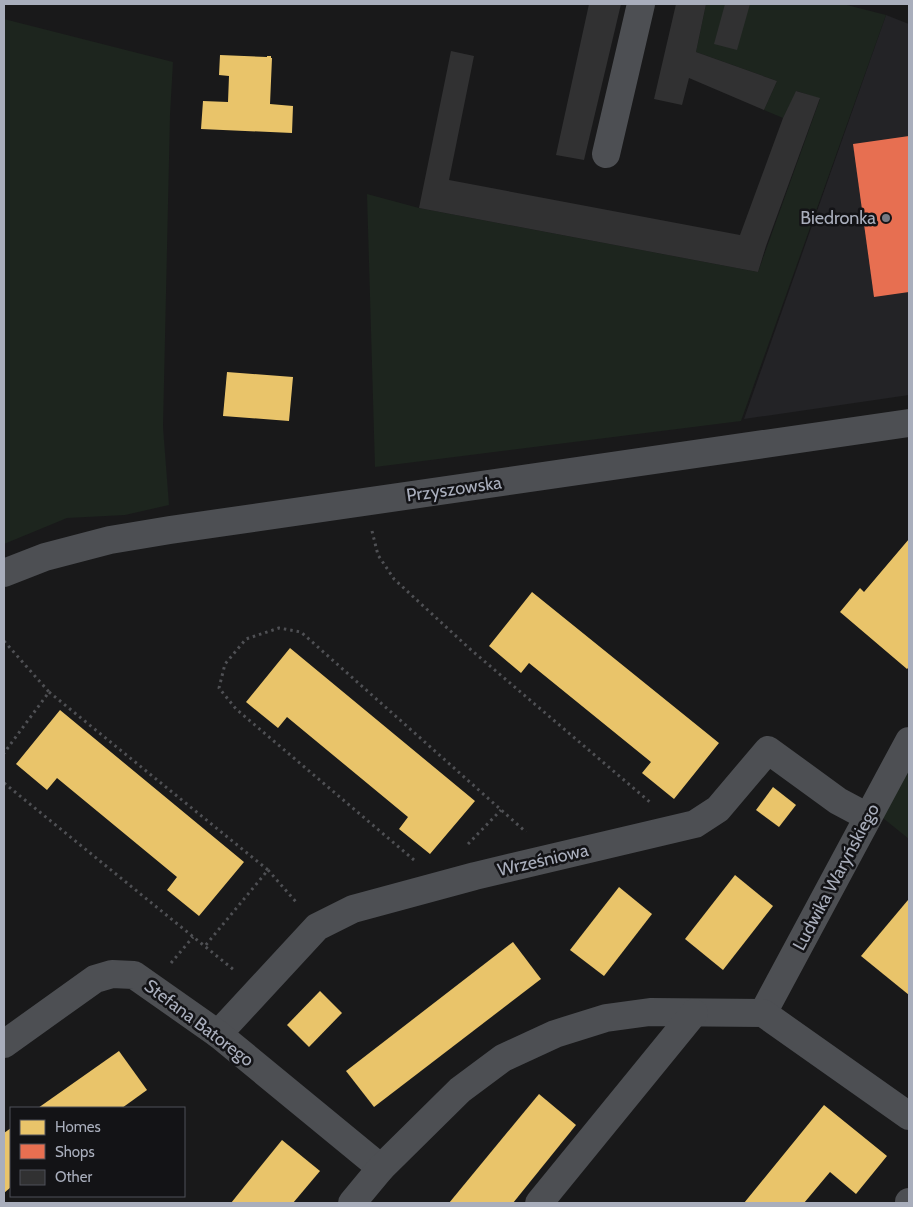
<svg xmlns="http://www.w3.org/2000/svg" width="913" height="1207" font-family="Cabin,sans-serif">
	<rect width="100%" height="100%" fill="#19191a"/>
	<polygon fill="#232326" points="886,15 909,24 909,395 744,419"/>
	<g fill="#1d251e">
		<polygon points="706,4 843,4 886,15 741,421 375,467 367,194 419,208 758,272 820,99 797,91 783,118 764,110 777,81 696,52"/>
		<polygon points="4,19 173,62 170,115 163,427 169,505 125,515 67,518 4,544"/>
		<polygon points="909,766 909,839 878,814"/>
	</g>
	<g fill="#e9c46a">
		<polygon points="220,55 267,57 267,56 271,56 271,58 272,58 270,104 293,106 292,133 201,129 203,101 228,102 229,76 219,75"/>
		<polygon points="227,372 293,377 289,421 223,416"/>
		<polygon points="909,539 909,667 907,669 840,612 860,588 864,592"/>
		<polygon points="532,592 719,743 674,799 642,773 651,762 529,663 521,673 489,646"/>
		<polygon points="290,648 475,801 430,854 399,829 408,817 287,717 278,728 246,702"/>
		<polygon points="60,710 244,862 199,916 167,890 177,877 57,778 47,790 16,764"/>
		<polygon points="773,787 796,805 779,827 756,810"/>
		<polygon points="735,875 773,906 723,970 685,939"/>
		<polygon points="619,887 652,914 604,976 570,950"/>
		<polygon points="908,900 909,901 909,995 861,956"/>
		<polygon points="513,942 541,979 374,1107 346,1071"/>
		<polygon points="320,991 342,1013 309,1047 287,1025"/>
		<polygon points="119,1051 147,1090 122,1108 38,1108"/>
		<polygon points="539,1094 576,1125 513,1203 449,1203"/>
		<polygon points="824,1105 887,1156 856,1194 830,1172 804,1203 744,1203"/>
		<polygon points="11,1128 11,1187 4,1193 4,1133"/>
		<polygon points="282,1140 320,1171 293,1203 231,1203"/>
	</g>
	<polygon fill="#e76f51" points="909,136 909,292 874,297 853,144"/>
	<g fill="#313132">
		<polygon points="589,4 621,4 584,160 556,155"/>
		<polygon points="676,4 706,4 696,52 777,81 764,110 689,78 682,105 654,99"/>
		<polygon points="725,4 750,4 737,50 714,44"/>
		<polygon points="451,51 474,56 449,180 740,235 783,118 796,91 820,98 766,246 758,272 419,208"/>
	</g>
	<g fill="none" stroke-linecap="round" stroke-linejoin="round">
		<g stroke="#4f5054" stroke-width="3" stroke-dasharray="2.5 4" stroke-linecap="butt">
			<polyline points="372,531 378,555 394,579 470,649 651,803"/>
			<polyline points="4,641 49,692 4,753"/>
			<polyline points="49,692 268,870 205,946"/>
			<polyline points="4,783 234,970"/>
			<polyline points="468,844 501,810"/>
			<polyline points="414,860 236,709 219,688 225,664 246,639 279,628 301,632 526,832"/>
			<polyline points="268,870 297,903"/>
			<polyline points="171,963 193,937"/>
		</g>
		<g stroke="#4d4f53" stroke-width="28">
			<polyline points="606,154 641,4"/>
			<polyline points="4,573 45,557 110,540 170,530 909,423"/>
			<polyline points="763,1013 909,741"/>
			<polyline points="218,1034 317,927 353,909 475,876 695,824 718,809 768,750 838,801 868,817"/>
			<polyline points="4,1044 95,979 112,974 134,975 218,1034 381,1168"/>
			<polyline points="352,1203 381,1168 460,1090 503,1058 555,1034 606,1018 650,1012 763,1013 909,1116"/>
			<polyline points="539,1203 694,1013"/>
			<polyline points="909,1203 909,1202"/>
		</g>
	</g>
	<circle fill="#777a83" stroke="#131316" stroke-width="2" cx="886" cy="218" r="5"/>
	<g text-anchor="middle" stroke-width="5" stroke-linejoin="round" paint-order="stroke">
		<g font-size="18" fill="#a9aebc" stroke="#131316" text-anchor="end">
			<text x="876" y="224">Biedronka</text>
		</g>
		<g font-size="18" fill="#a9aebc" stroke="#131316">
			<text transform="translate(454 489) rotate(-8)" y="6">Przyszowska</text>
			<text transform="translate(543 860) rotate(-13)" y="6">Wrześniowa</text>
			<text transform="translate(836 877) rotate(-62)" y="6">Ludwika Waryńskiego</text>
			<text transform="translate(199 1023) rotate(37)" y="6">Stefana Batorego</text>
		</g>
	</g>
	<rect width="913" height="1207" fill="none" stroke="#a9aebc" stroke-width="10"/>
	<rect x="10" y="1107" width="175" height="90" fill="#131316" stroke="#4f5158"/>
	<rect x="20" y="1120" width="25" height="15" fill="#e9c46a" stroke="#4f5158"/>
	<text x="55" y="1132" font-size="15" fill="#a9aebc">Homes</text>
	<rect x="20" y="1144" width="25" height="15" fill="#e76f51" stroke="#4f5158"/>
	<text x="55" y="1157" font-size="15" fill="#a9aebc">Shops</text>
	<rect x="20" y="1170" width="25" height="15" fill="#313132" stroke="#4f5158"/>
	<text x="55" y="1182" font-size="15" fill="#a9aebc">Other</text>
</svg>
